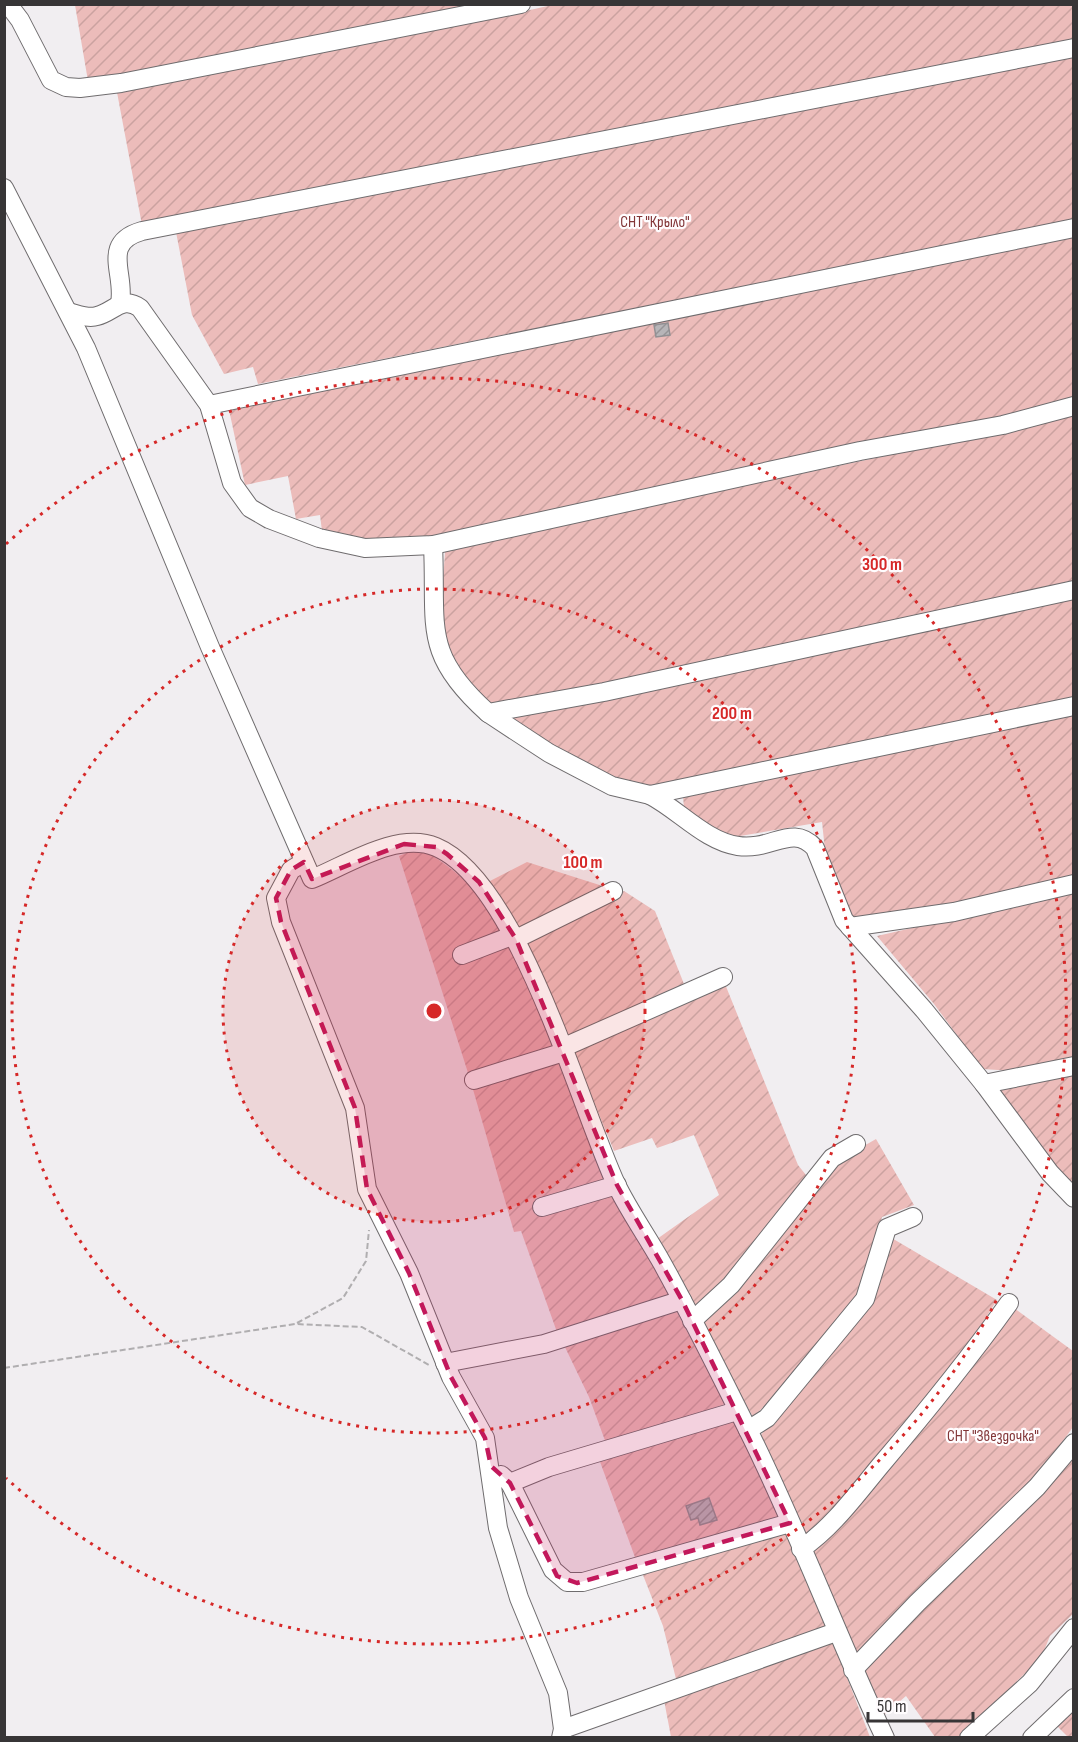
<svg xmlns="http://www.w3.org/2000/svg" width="1078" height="1742" font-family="'Sofia Sans Condensed',sans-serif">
	<defs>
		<pattern id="garden-furrows" width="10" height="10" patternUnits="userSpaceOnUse" patternTransform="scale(1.5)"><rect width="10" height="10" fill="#ecbcba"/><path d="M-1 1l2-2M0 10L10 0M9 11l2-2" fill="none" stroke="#cba2a0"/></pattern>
		<pattern id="building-hatch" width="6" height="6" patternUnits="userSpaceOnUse" patternTransform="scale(1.5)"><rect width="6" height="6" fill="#b7b5b8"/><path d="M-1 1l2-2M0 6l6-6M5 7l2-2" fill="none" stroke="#969496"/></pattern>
	</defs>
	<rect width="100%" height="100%" fill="#f1eef1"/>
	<g fill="url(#garden-furrows)">
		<polygon points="75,5 484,5 88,81"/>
		<polygon points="552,5 1073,5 1073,41 142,225 116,87 486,20"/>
		<polygon points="1073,56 1073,221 258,384 253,367 224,374 192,315 176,232"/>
		<polygon points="1073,235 1073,402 484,524 436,538 375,543 322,531 320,515 296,519 288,476 245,485 228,405"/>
		<polygon points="1073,416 1073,584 504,705 485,703 454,664 446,637 441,611 445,552 488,540"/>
		<path d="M1073,595v105l-421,89c-50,-8 -107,-38 -145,-72z"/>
		<polygon points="1073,711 1073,879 968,902 852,919 825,850 822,822 734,837 703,824 684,808 683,796"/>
		<path d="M418,848c80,39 107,123 135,202l-84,26 -70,-220z"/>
		<polygon points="527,862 609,888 521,931 488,882"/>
		<polygon points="624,891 655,911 686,989 566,1040 524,940"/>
		<polygon points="1073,891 1073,1058 1014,1071 982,1069 934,1004 877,936"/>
		<polygon points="725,984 798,1165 810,1180 733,1272 694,1309 657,1239 719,1195 694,1135 657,1148 652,1138 614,1151 572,1048"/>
		<polygon points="557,1060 606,1183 671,1298 558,1335 521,1231 514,1232 472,1086"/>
		<polygon points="1073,1071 1073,1185 1054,1166 998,1088"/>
		<polygon points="876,1139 914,1205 882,1217 858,1299 780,1391 753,1417 700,1322 836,1162"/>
		<polygon points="890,1237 997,1300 950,1375 810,1537 804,1535 761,1435 822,1357"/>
		<polygon points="1014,1308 1073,1351 1073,1427 1034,1481 862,1652 854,1652 810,1550"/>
		<polygon points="677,1312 725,1404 607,1446 589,1397 563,1343"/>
		<polygon points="733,1417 781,1519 636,1560 599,1459"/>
		<polygon points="1073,1451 1073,1614 1050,1636 1041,1658 959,1737 935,1737 906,1696 884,1715 861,1668"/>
		<polygon points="785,1529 828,1629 677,1683 663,1626 641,1570"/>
		<polygon points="832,1639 870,1737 671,1737 664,1700"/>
		<polygon points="1073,1710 1073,1737 1068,1737 1058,1727 1057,1721"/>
	</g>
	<g fill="url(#building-hatch)" stroke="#929093" stroke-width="1.5">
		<polygon points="668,323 670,335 656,337 654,325"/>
		<polygon points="709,1498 717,1520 700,1525 698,1518 691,1520 686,1506"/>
	</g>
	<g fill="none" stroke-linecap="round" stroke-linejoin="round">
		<g stroke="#6f6c6e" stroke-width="20">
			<g id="minor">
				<polyline points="8,4 20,20 51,80 66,87 80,88 121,83 521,4"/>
				<path d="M4,188l82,160 124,299 102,232c35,-14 85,-48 124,-32 82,34 143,257 180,337 13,27 31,52 46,79 30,54 58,111 86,167 50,100 89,206 137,308"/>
				<path d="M120,303c6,-29 -20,-60 22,-72l932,-183"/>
				<path d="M68,312c9,2 20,7 29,4 17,-4 25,-21 43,-8l69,97 23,78 18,25 19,11 50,19 46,10 68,-3 427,-94 143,-26 71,-19"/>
				<polyline points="209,405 1074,228"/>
				<path d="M433,545c4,81 -12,108 55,168l116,-21 470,-102"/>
				<polyline points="488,713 549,753 612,786 650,795 1074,706"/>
				<path d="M650,795c29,15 55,46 88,51 34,5 54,-23 77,2l29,72 80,90 60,74 90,-18"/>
				<polyline points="304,862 291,870 276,898 281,922 355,1108 367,1189 409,1273 451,1377 485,1438 498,1528 519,1598 558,1693 563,1729 561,1738"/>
				<polyline points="850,927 954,912 1074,884"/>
				<polyline points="516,939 613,891"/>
				<polyline points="462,955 514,935"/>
				<polyline points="562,1048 723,977"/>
				<polyline points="474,1080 564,1052"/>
				<polyline points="984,1084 1050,1173 1074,1198"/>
				<polyline points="542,1207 617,1185"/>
				<polyline points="692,1321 731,1285 832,1158 856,1144"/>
				<polyline points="445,1363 544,1344 682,1300"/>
				<polyline points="748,1430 767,1418 865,1299 887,1228 913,1217"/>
				<polyline points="501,1475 510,1483 549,1467 737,1411"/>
				<polyline points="510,1483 553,1570 567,1582 583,1582 790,1523"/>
				<path d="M801,1549c31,-21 55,-54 79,-83 45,-53 88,-106 129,-163"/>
				<polyline points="853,1670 917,1603 1037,1487 1074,1443"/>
				<polyline points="563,1729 836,1632"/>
				<polyline points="969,1738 1030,1683 1074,1628"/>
				<polyline points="1032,1738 1074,1698"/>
			</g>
		</g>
		<g stroke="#b0aeb0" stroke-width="2" stroke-dasharray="6 3" stroke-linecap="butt">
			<polyline points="297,1323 343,1298 366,1261 369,1230"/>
			<polyline points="4,1368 295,1324 362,1327 429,1365"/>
		</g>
		<use href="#minor" stroke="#fff" stroke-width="18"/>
	</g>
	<path fill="#c2185b" fill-opacity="0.2" stroke="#c2185b" stroke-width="4.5" stroke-dasharray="12 8" stroke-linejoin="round" d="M404,844l32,3 11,7 32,28 37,57 101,246 65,115 108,223 -213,60 -20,-7 -47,-93 -19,-17 -6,-28 -34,-61 -42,-104 -42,-84 -12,-81 -74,-186 -5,-24 15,-28 13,-8 8,17z"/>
	<circle cx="434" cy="1011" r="211" fill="#d62828" fill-opacity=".12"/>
	<g fill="none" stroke="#d62828" stroke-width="3" stroke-dasharray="3 6">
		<circle cx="434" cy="1011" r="211"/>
		<circle cx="434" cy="1011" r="422"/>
		<path d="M6 544A633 633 0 1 1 6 1478"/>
	</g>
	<g text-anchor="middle" stroke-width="4.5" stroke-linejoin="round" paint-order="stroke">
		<g font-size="16" fill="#823537" stroke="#fffcfe">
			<text x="655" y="227">СНТ "Крыло"</text>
			<text x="993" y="1441">СНТ "Звездочка"</text>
		</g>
	</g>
	<circle cx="434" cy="1011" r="9" fill="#d62828" stroke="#fffcfe" stroke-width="3"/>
	<g font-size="18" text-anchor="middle" font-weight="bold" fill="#d62828" stroke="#fffcfe" stroke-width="4.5" stroke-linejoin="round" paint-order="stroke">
		<text x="882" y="570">300 m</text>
		<text x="732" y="719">200 m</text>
		<text x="583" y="868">100 m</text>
	</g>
	<rect width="1078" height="1742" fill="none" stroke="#373536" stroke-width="12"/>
	<path d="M868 1712v9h105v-9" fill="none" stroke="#373536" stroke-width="3"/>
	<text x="877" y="1712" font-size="18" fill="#373536" stroke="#fffcfe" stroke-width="4.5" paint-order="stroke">50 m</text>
</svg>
